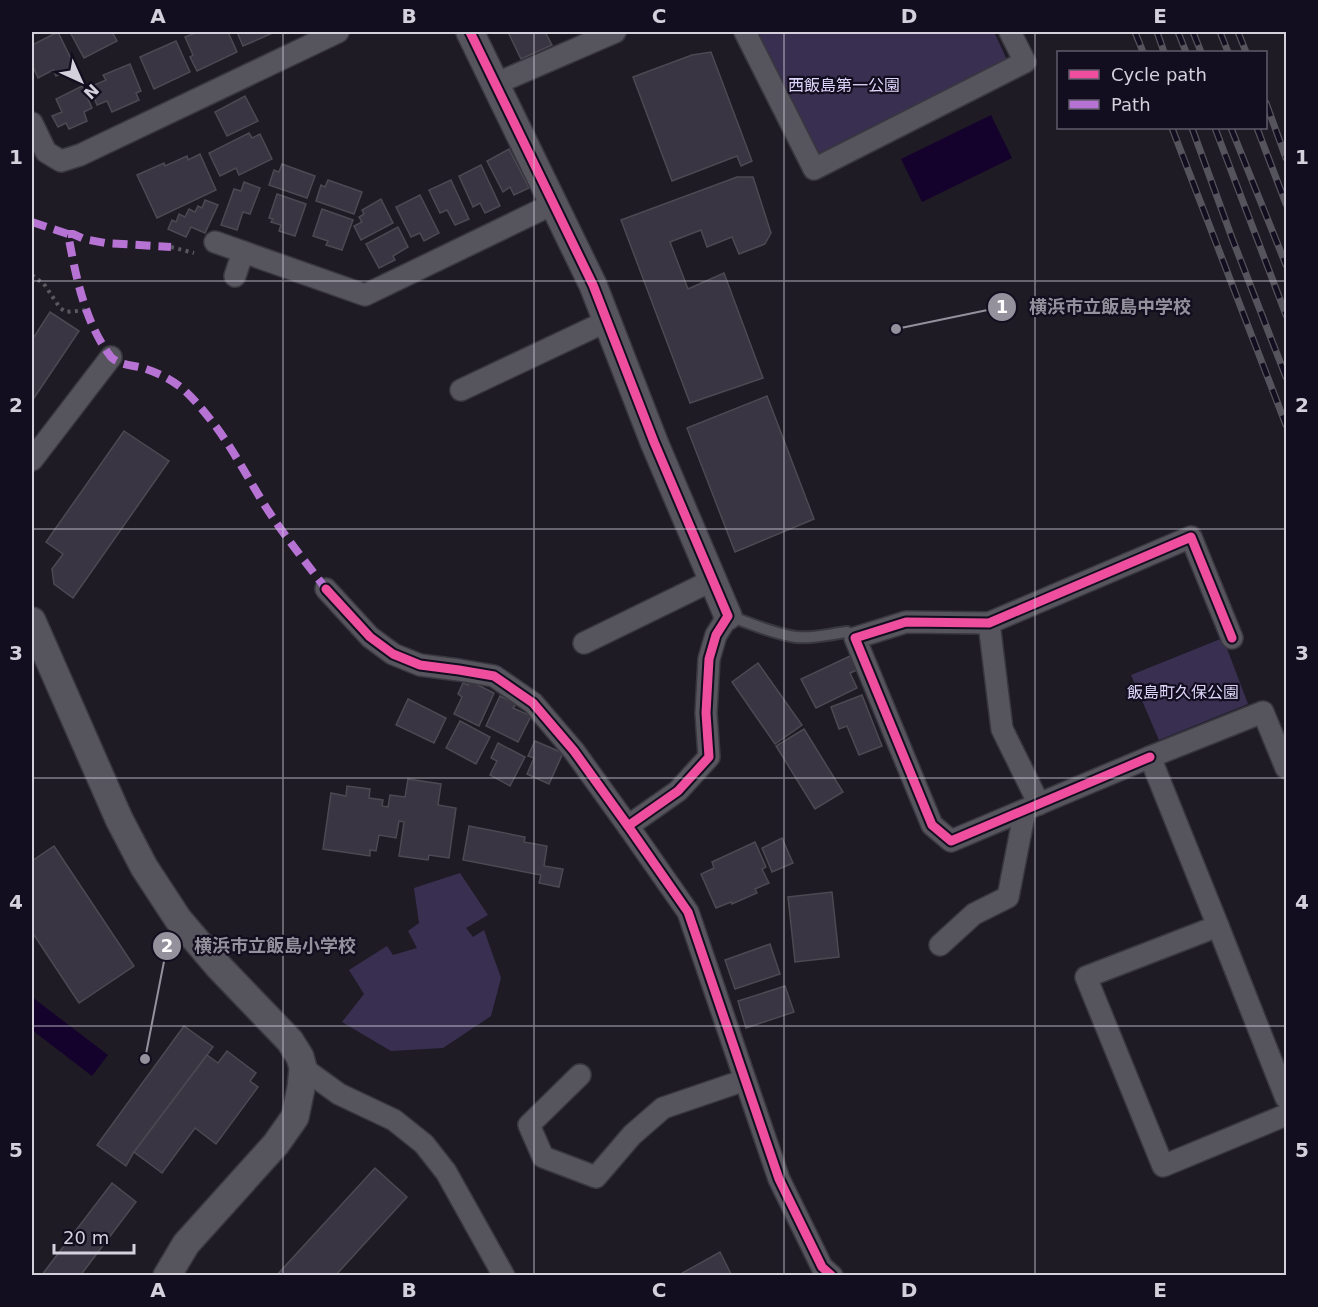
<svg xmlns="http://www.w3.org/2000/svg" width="1318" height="1307" font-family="'DejaVu Sans','Noto Sans JP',sans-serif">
	<rect width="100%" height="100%" fill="#1e1b25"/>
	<g fill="#393051">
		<polygon points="757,32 994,32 1009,64 819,156"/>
		<polygon points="1223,638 1248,704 1159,740 1131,675"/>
		<polygon points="460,873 488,915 466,928 473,937 484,930 501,978 491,1016 443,1048 391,1051 342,1022 364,994 349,970 387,946 393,955 417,948 408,931 419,923 414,888"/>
	</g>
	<g fill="#14022d">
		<polygon points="991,115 1012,158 922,202 901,159"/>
		<polygon points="32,997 108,1055 92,1076 32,1030"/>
	</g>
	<g fill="#393543" stroke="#4c4952" stroke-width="1.5">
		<polygon points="58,32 75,67 56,76 53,70 38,78 32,64 32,45"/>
		<polygon points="70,32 112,32 117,41 84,58"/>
		<polygon points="198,32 228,32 237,52 197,71 190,57 193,55 185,37"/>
		<polygon points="237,32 275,32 243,46"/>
		<polygon points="508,32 545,32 552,45 521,59"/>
		<polygon points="176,41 190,72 154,89 140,57"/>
		<polygon points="711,52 752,161 741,166 737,156 672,181 633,77 692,55"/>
		<polygon points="130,64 141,91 136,93 139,100 112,112 107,101 97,105 90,87 106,80 103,75"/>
		<polygon points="82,86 92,108 84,112 87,121 69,129 66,123 58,127 52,116 62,112 56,99"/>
		<polygon points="245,96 258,121 227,136 215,112"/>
		<polygon points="249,133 252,138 260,134 272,159 239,175 236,168 220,176 209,153"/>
		<polygon points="509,149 529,188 514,195 510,187 503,192 487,161"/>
		<polygon points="200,154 216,190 157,218 137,175 164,163 165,166 187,156 188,160"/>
		<polygon points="282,164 315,176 307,198 269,185 274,170 279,172"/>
		<polygon points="481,165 500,206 485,213 480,203 473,207 459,176"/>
		<polygon points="737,177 753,177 771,233 765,244 739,254 732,237 707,247 701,230 670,242 688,289 724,273 763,378 690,403 621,220"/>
		<polygon points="328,180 362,192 354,214 316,201 321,185 325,187"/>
		<polygon points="451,180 469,219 455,225 447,210 440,213 429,190"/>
		<polygon points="244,182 260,188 250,214 243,212 237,230 221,225 234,189 241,191"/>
		<polygon points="277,194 306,204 295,236 279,231 281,225 271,222 273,219 269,218"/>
		<polygon points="420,195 439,233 424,241 420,233 411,237 396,207"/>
		<polygon points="381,199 393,223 361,240 354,226 362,222 359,217 364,214 362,210"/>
		<polygon points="205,200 218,205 205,233 191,227 186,237 168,229 172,220 176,222 179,214 185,217 189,209 195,212 198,206 202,208"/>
		<polygon points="322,209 353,220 342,250 326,245 328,241 313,236"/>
		<polygon points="398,227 408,247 393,256 395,260 379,268 366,244"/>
		<polygon points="50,312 79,331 32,401 32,340"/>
		<polygon points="767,396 814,519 735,552 687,428"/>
		<polygon points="124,431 169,461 73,598 54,584 52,569 63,554 46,542"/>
		<polygon points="850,656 857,670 850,673 857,688 816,708 801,679"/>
		<polygon points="758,663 802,725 775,744 732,682"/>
		<polygon points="470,681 494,693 479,726 454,714 462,697 458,694 463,683 468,685"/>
		<polygon points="862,695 882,746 859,755 847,726 839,729 831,707"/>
		<polygon points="500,696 516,704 513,708 531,716 518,742 486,726"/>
		<polygon points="408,699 446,718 434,743 396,725"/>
		<polygon points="460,721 490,737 476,764 446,748"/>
		<polygon points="804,729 843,792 815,809 776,746"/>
		<polygon points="535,741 563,753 549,784 527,774 534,758 528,756"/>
		<polygon points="498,743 525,757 510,786 490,775 497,761 491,758"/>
		<polygon points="408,779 441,784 438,805 456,808 449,858 429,855 428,860 399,856 404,822 399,821 396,838 379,835 376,851 370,850 370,856 323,849 331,793 346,796 347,786 370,789 369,798 383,800 382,806 388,807 390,795 405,797"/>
		<polygon points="469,826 525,837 524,842 547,846 544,866 563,869 559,887 539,883 541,875 463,860"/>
		<polygon points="782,838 793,863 772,872 762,848"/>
		<polygon points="755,842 766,867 762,869 769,883 755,889 757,893 732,904 731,902 716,908 701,874 714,868 712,862"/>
		<polygon points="54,846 134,966 79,1003 32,932 32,861"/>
		<polygon points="832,892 839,957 795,962 788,897"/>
		<polygon points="770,944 780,974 735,989 725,960"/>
		<polygon points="785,986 794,1012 746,1028 738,1001"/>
		<polygon points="184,1026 213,1047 134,1152 126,1166 97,1145"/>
		<polygon points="227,1051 256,1073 250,1081 258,1087 216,1144 195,1128 162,1173 134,1152 207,1055 218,1063"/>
		<polygon points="375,1168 407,1197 335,1276 276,1276"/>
		<polygon points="112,1183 136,1202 80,1276 41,1276"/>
		<polygon points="720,1252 732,1276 677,1276"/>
	</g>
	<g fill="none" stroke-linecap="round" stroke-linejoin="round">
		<g stroke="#39373f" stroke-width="14">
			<path id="service" d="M729,616c21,7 44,18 67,21 16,2 34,-3 51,-5l8,6"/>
		</g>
		<g stroke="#39373f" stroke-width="24">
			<g id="minor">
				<polyline points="745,32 814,169 1025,62 1010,32"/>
				<polyline points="495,84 615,32"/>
				<polyline points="32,123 46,152 61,161 80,155 338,32"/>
				<polyline points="215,242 365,295 553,204"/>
				<polyline points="235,276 243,252"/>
				<polyline points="461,390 607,321"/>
				<polyline points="32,460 111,357"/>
				<polyline points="326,589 370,637 393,654 420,665 459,670 494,676 533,703 574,751 628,826 688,912 779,1179 822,1267 832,1276"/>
				<polyline points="989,623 1002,729 1039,804"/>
				<polyline points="584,643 713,580"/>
				<polyline points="1150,757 951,841 932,825 855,638 906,622 989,623 1191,537 1232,638"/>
				<polyline points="1286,768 1263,712 1150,757 1218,926 1086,977 1163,1166 1286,1115"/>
				<polyline points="628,826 678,791 709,757 706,713 709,659 716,635 728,616"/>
				<polyline points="1218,926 1286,1098"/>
				<polyline points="940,945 974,914 1008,897 1025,810"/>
				<polyline points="303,1068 339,1094 394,1120 424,1144 446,1172 504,1276"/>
				<polyline points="580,1075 529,1125 543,1157 596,1177 632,1135 663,1108 745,1080"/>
			</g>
		</g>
		<g stroke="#39373f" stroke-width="30">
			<g id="tertiary">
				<polyline points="470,32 593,285 654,442 728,616"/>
				<polyline points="32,621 119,819 144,867 178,919 219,967 290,1041 300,1057 303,1068 301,1088 295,1117 276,1144 186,1244 167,1276"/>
			</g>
		</g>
		<g stroke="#5a5960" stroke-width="4" stroke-dasharray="3 4.5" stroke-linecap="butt">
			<polyline points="171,247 194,253"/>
			<polyline points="32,275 44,284 60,308 66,312 87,310"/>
		</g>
		<use href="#service" stroke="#56545c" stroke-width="10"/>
		<use href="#minor" stroke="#56545c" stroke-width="21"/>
		<use href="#tertiary" stroke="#56545c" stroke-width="27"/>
		<g stroke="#55535b" stroke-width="7">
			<g id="rail">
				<polyline points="1135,32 1143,52"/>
				<polyline points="1157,32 1164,52"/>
				<polyline points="1178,32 1186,52"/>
				<polyline points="1193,32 1201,52"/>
				<polyline points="1220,32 1228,52"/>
				<polyline points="1238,32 1246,52"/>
				<polyline points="1266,103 1286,158"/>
				<polyline points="1172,128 1286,425"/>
				<polyline points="1192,128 1232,238 1286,377"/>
				<polyline points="1215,128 1286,315"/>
				<polyline points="1231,128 1286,265"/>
				<polyline points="1257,128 1286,204"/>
			</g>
		</g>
		<use href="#rail" stroke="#130e1f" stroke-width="4.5" stroke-dasharray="14" stroke-linecap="butt"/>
		<g stroke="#b673d3" stroke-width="8" stroke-dasharray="15 8" stroke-linecap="butt">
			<path d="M32,222l36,12c7,38 15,80 36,113 2,3 5,8 8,11 10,8 23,7 34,11 32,11 43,24 64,50 21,26 36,56 54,85 18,29 41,57 62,85"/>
			<polyline points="68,234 73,234 84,239 105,243 171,247"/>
		</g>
		<g stroke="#130e1f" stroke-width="13">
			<g id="cycleway">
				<polyline points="470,32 593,285 654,442 728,616 716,635 709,659 706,713 709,757 678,791 628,826"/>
				<polyline points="326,589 370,637 393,654 420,665 459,670 494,676 533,703 574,751 628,826 688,912 779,1179 822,1267 832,1276"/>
				<polyline points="1150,757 951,841 932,825 855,638 906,622 989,623 1191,537 1232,638"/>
			</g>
		</g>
		<use href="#cycleway" stroke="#ef4d9e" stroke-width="9"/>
	</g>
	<path fill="none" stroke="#d4d1dd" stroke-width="1.5" stroke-opacity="0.55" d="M283,32v1244M534,32v1244M784,32v1244M1035,32v1244M32,281h1254M32,529h1254M32,778h1254M32,1026h1254"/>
	<g text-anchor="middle" stroke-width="4.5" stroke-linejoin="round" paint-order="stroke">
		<g font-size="16" fill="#ded6fa" stroke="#130e1f">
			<text x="844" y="91">西飯島第一公園</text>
			<text x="1183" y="698">飯島町久保公園</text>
		</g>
	</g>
	<path fill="none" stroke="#94919d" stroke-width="2" d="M896 329L1002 307M145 1059L167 946"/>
	<g fill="#94919d" stroke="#130e1f" stroke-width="2">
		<circle cx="896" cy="329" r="6"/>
		<circle cx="145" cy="1059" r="6"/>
		<circle cx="1002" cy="307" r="15"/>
		<circle cx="167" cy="946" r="15"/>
	</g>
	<g font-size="18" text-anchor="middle" font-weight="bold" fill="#fff">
		<text x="1002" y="313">1</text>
		<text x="167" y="952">2</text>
	</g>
	<g font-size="18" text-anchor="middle" font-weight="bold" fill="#94919d" stroke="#130e1f" stroke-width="4.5" stroke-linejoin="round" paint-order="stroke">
		<text x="1110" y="313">横浜市立飯島中学校</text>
		<text x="275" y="952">横浜市立飯島小学校</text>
	</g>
	<rect width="1318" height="1307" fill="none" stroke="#130e1f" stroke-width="66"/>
	<rect x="1057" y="51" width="210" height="78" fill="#130e1f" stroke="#605c6b" stroke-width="1.5"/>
	<rect x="1069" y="70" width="30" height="9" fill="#ef4d9e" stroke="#605c6b" stroke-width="1.5"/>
	<text x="1111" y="81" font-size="18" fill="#d4d1dd">Cycle path</text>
	<rect x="1069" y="100" width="30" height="9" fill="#b673d3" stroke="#605c6b" stroke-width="1.5"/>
	<text x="1111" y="111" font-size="18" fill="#d4d1dd">Path</text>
	<g transform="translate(81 81) rotate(135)" stroke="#130e1f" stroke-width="4.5" paint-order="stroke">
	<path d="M0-4.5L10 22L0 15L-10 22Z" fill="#d4d1dd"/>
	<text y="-9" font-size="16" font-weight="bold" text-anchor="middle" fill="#d4d1dd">N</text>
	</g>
	<path d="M54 1244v9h80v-9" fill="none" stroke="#d4d1dd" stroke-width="3"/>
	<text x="63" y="1244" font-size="18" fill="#d4d1dd" stroke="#130e1f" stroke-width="4.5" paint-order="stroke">20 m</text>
	<rect x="33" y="33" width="1252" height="1241" fill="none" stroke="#d4d1dd" stroke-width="2"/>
	<g font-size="20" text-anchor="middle" font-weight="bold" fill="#d4d1dd">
		<text x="158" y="23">A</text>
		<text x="409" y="23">B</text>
		<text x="659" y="23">C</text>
		<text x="909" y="23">D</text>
		<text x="1160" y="23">E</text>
		<text x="16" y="164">1</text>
		<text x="1302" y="164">1</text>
		<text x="16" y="412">2</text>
		<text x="1302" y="412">2</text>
		<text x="16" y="660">3</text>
		<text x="1302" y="660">3</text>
		<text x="16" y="909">4</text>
		<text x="1302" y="909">4</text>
		<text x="16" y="1157">5</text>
		<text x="1302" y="1157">5</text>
		<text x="158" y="1297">A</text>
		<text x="409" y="1297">B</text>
		<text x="659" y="1297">C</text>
		<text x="909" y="1297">D</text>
		<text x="1160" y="1297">E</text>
	</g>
</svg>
